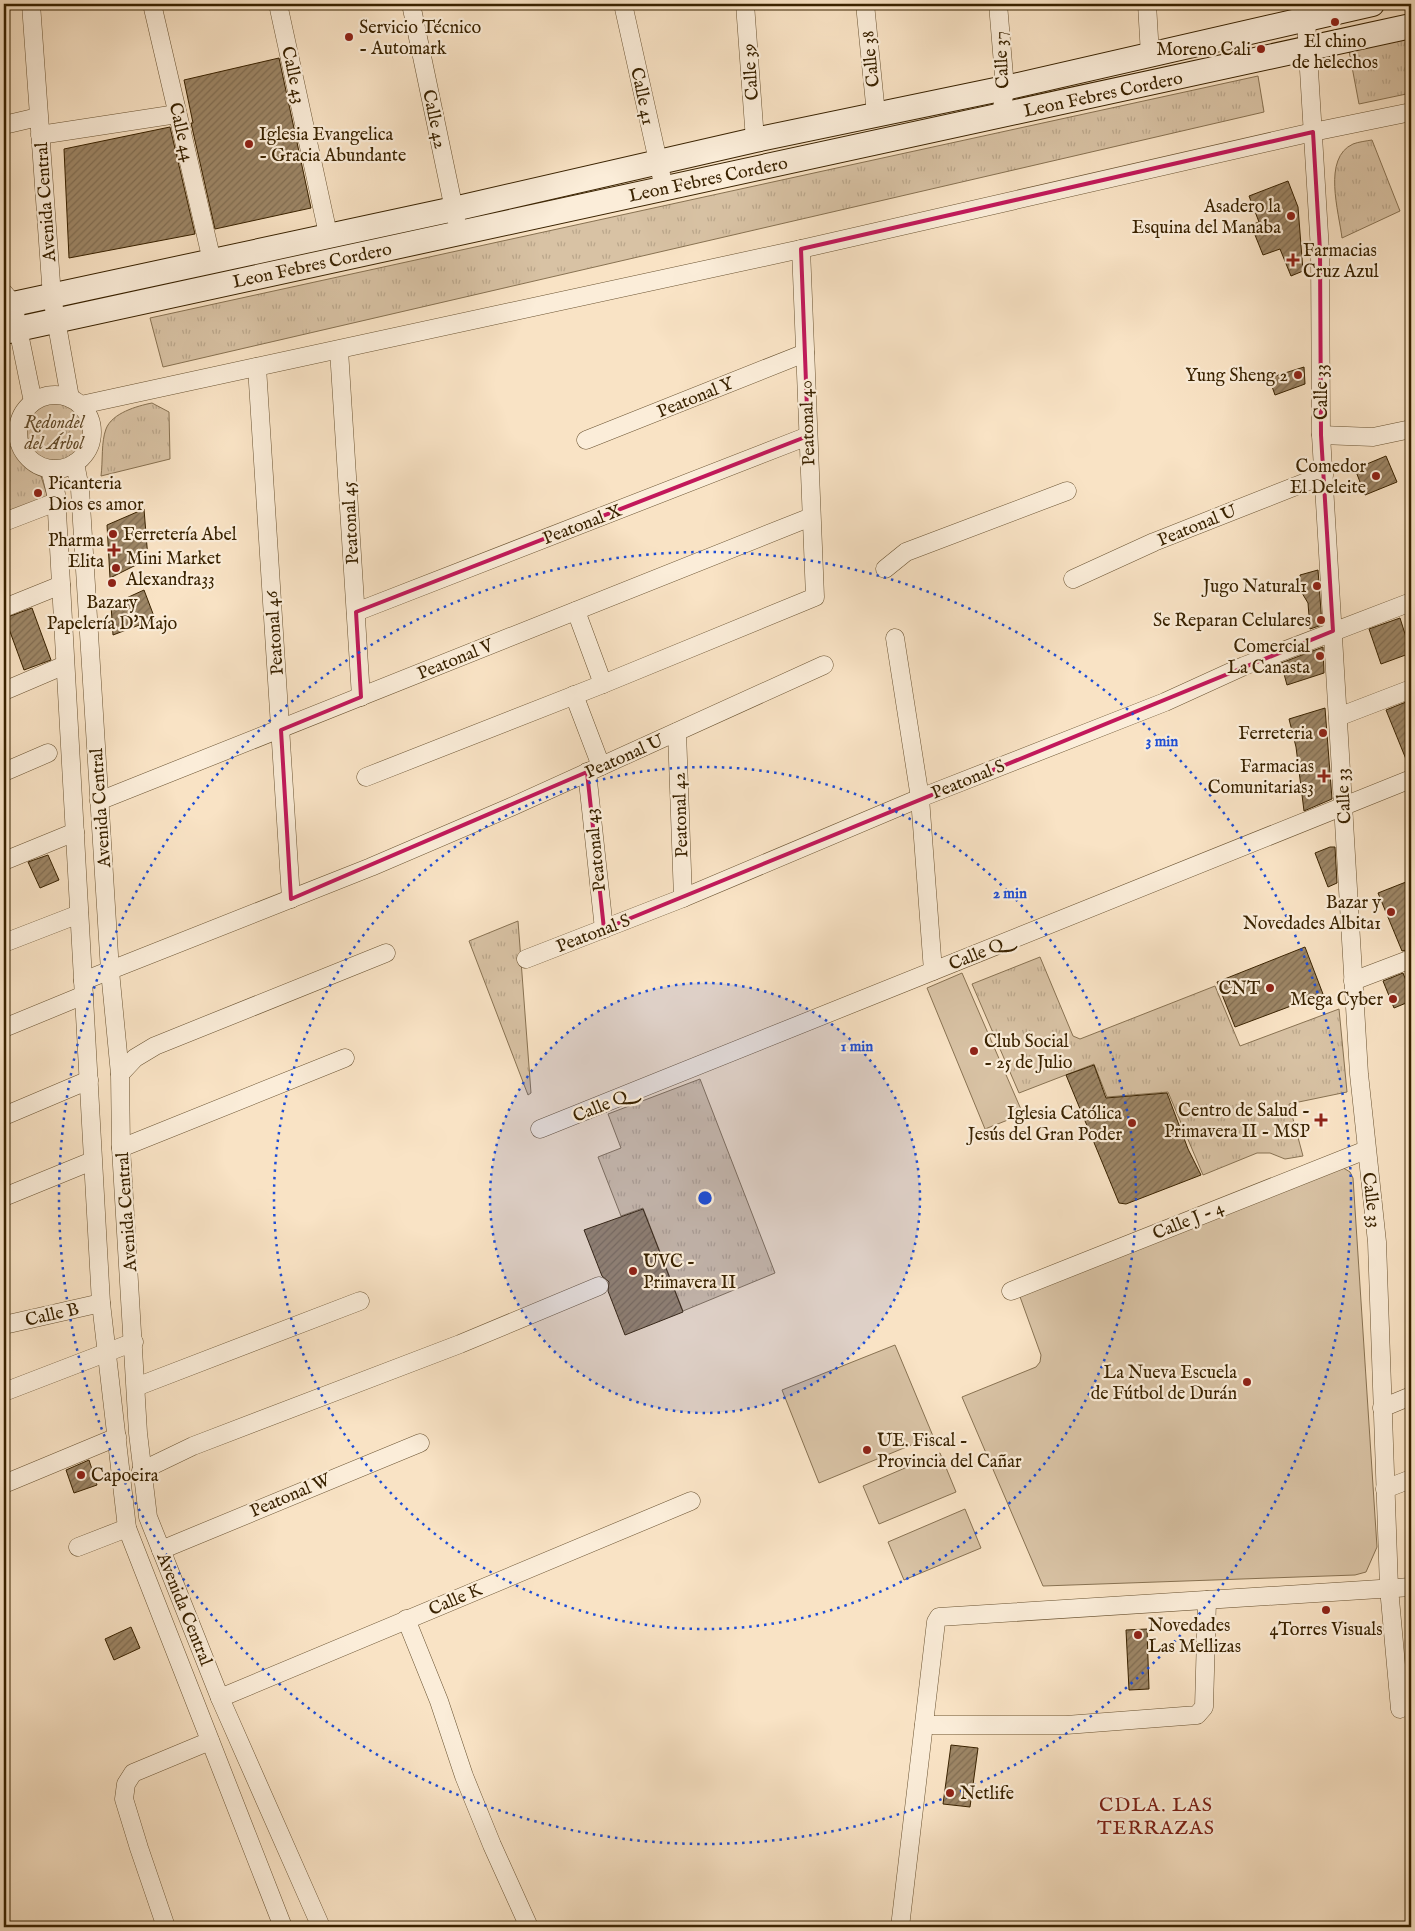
<svg xmlns="http://www.w3.org/2000/svg" width="1415" height="1931" font-family="'IM FELL English',serif">
	<defs>
		<pattern id="park-tufts" width="24" height="20" patternUnits="userSpaceOnUse" patternTransform="scale(1.25)"><rect width="24" height="20" fill="#d8c2a4"/><path d="M3 7l-1-3M5 7V3M7 7l1-3M15 17l-1-3M17 17v-4M19 17l1-3" fill="none" stroke="#baa68b"/></pattern>
		<pattern id="building-hatch" width="6" height="6" patternUnits="userSpaceOnUse" patternTransform="scale(1.25)"><rect width="6" height="6" fill="#9d8666"/><path d="M-1 1l2-2M0 6l6-6M5 7l2-2" fill="none" stroke="#816d52"/></pattern>
	</defs>
	<rect width="100%" height="100%" fill="#f9e3c5"/>
	<filter id="stains"><feTurbulence type="fractalNoise" baseFrequency=".004" numOctaves="4"/><feColorMatrix values="0 0 0 0 .2 0 0 0 0 .09 0 0 0 0 .02 0 0 0 .5 -.17"/></filter>
	<radialGradient id="worn" r=".72"><stop offset=".6" stop-color="#630" stop-opacity="0"/><stop offset="1" stop-color="#630" stop-opacity=".3"/></radialGradient>
	<g fill="#d8c2a4" stroke="#887252">
		<polygon points="962,973 1023,1114 985,1129 927,988"/>
		<polygon points="1337,1164 1350,1172 1353,1178 1377,1547 1366,1572 1355,1575 1043,1586 962,1397 1036,1367 1040,1362 1041,1355 1019,1294"/>
		<polygon points="895,1345 933,1436 819,1483 782,1390"/>
		<polygon points="940,1453 956,1492 879,1524 863,1486"/>
		<polygon points="965,1509 981,1548 904,1580 888,1542"/>
	</g>
	<g fill="url(#park-tufts)" stroke="#887252">
		<polygon points="1411,38 1411,93 1359,104 1349,51"/>
		<polygon points="1258,76 1264,112 163,367 150,318"/>
		<path d="M1372,140l28,71 -58,27c-3,-26 -20,-80 11,-94 5,-2 13,-3 19,-4z"/>
		<circle cx="55" cy="433" r="32"/>
		<path d="M152,403l17,9 1,47 -69,17c2,-15 0,-34 5,-47 6,-16 31,-23 46,-26z"/>
		<polygon points="4,445 15,448 22,460 40,473 49,501 4,517"/>
		<polygon points="518,921 531,1093 528,1095 469,941"/>
		<polygon points="1040,957 1073,1036 1080,1039 1215,986 1240,1046 1339,1009 1347,1092 1289,1104 1303,1156 1285,1159 1270,1153 1257,1153 1203,1175 1168,1092 1107,1097 1094,1064 1019,1093 972,984"/>
		<polygon points="700,1079 775,1273 683,1311 643,1208 621,1216 598,1157 621,1148 608,1114"/>
	</g>
	<g fill="url(#building-hatch)" stroke="#392200">
		<polygon points="279,58 311,208 215,229 191,123 193,123 184,80"/>
		<polygon points="170,127 195,234 69,258 64,149"/>
		<polygon points="1288,181 1298,207 1303,271 1291,276 1280,249 1263,255 1251,225 1259,222 1249,196"/>
		<polygon points="1304,367 1305,384 1275,395 1269,378"/>
		<polygon points="1386,456 1397,482 1365,495 1355,469"/>
		<polygon points="144,509 148,559 110,578 107,525"/>
		<polygon points="1318,570 1322,625 1310,629 1308,603 1302,593 1300,575"/>
		<polygon points="144,590 155,619 113,635 111,605"/>
		<polygon points="32,608 51,660 24,670 5,618"/>
		<polygon points="1400,618 1411,653 1381,664 1369,629"/>
		<polygon points="1323,647 1324,673 1287,685 1281,663"/>
		<polygon points="1411,700 1411,769 1410,769 1386,710"/>
		<polygon points="1325,708 1332,799 1304,811 1296,747 1289,719"/>
		<polygon points="1330,847 1335,847 1337,883 1328,887 1315,853"/>
		<polygon points="48,855 59,880 40,888 28,862"/>
		<polygon points="1411,880 1411,949 1402,951 1378,893"/>
		<polygon points="1305,947 1323,994 1235,1027 1217,982"/>
		<polygon points="1403,973 1411,993 1411,1001 1394,1008 1383,981"/>
		<polygon points="1094,1065 1106,1098 1167,1093 1188,1149 1201,1175 1126,1204 1119,1203 1066,1075"/>
		<polygon points="643,1209 683,1312 625,1335 608,1291 609,1282 602,1276 584,1230"/>
		<polygon points="89,1460 97,1485 74,1493 66,1470"/>
		<polygon points="131,1627 140,1648 114,1660 105,1639"/>
		<polygon points="1147,1629 1149,1689 1129,1690 1126,1630"/>
		<polygon points="951,1745 978,1748 970,1807 943,1804"/>
	</g>
	<g fill="none" stroke-linecap="round" stroke-linejoin="round">
		<g stroke="#695231" stroke-width="19">
			<g id="street">
				<polyline points="31,4 52,297 70,398"/>
				<polyline points="152,4 212,261"/>
				<polyline points="278,4 328,234"/>
				<polyline points="411,4 456,219"/>
				<polyline points="623,4 664,188"/>
				<polyline points="745,4 755,140"/>
				<polyline points="865,4 876,114"/>
				<polyline points="998,4 1005,88 1001,116"/>
				<polyline points="1147,4 1150,55"/>
				<polyline points="1305,4 1320,251 1321,435 1359,1074 1377,1242 1389,1588 1400,1709"/>
				<polyline points="4,125 38,117"/>
				<polyline points="40,135 177,114"/>
				<polyline points="4,293 13,304 33,402"/>
				<polyline points="339,350 361,697"/>
				<polyline points="257,367 291,899"/>
				<circle cx="55" cy="432" r="37"/>
				<polyline points="81,405 801,249 1313,132 1411,112"/>
				<polyline points="1321,435 1373,437 1411,429"/>
				<polyline points="586,440 805,353"/>
				<polyline points="75,463 80,489 110,971 120,1074 121,1148 138,1433 148,1517 220,1698 321,1927"/>
				<polyline points="50,469 56,494 101,1303 127,1528 283,1927"/>
				<polyline points="4,522 56,502"/>
				<polyline points="885,569 906,552 1067,491"/>
				<polyline points="1073,579 1154,542 1324,475"/>
				<polyline points="4,608 61,585"/>
				<polyline points="576,611 603,684"/>
				<polyline points="356,612 808,436"/>
				<polyline points="895,638 920,798 933,971"/>
				<polyline points="4,691 65,665"/>
				<polyline points="574,695 601,766"/>
				<polyline points="1338,717 1411,689"/>
				<polyline points="677,732 683,898"/>
				<polyline points="4,772 48,753"/>
				<polyline points="587,772 604,929"/>
				<polyline points="366,777 603,684 815,597 801,249"/>
				<polyline points="99,801 811,517"/>
				<polyline points="4,861 75,832"/>
				<polyline points="4,943 79,914"/>
				<polyline points="526,959 683,898 920,798 1165,702 1244,666 1411,602"/>
				<polyline points="83,981 371,867 511,807 824,665"/>
				<polyline points="1353,981 1411,959"/>
				<polyline points="4,1028 84,995"/>
				<polyline points="120,1074 135,1058 155,1046 386,953"/>
				<polyline points="4,1116 89,1080"/>
				<polyline points="540,1129 1411,779"/>
				<polyline points="121,1148 345,1058"/>
				<polyline points="4,1197 92,1161"/>
				<polyline points="1011,1291 1366,1150"/>
				<polyline points="4,1325 101,1303"/>
				<polyline points="136,1387 360,1301"/>
				<polyline points="4,1392 134,1342"/>
				<polyline points="1382,1408 1411,1396"/>
				<polyline points="141,1471 193,1446 460,1344 599,1286"/>
				<polyline points="4,1484 117,1437"/>
				<polyline points="1385,1489 1411,1479"/>
				<polyline points="78,1547 127,1528"/>
				<polyline points="161,1550 420,1443"/>
				<polyline points="406,1619 439,1701 464,1776 492,1845 529,1927"/>
				<polyline points="220,1698 691,1501"/>
				<polyline points="924,1725 1066,1725 1197,1715 1204,1707 1207,1600"/>
				<polyline points="166,1927 139,1848 124,1799 126,1784 133,1773 210,1741"/>
				<polyline points="900,1927 936,1622 939,1617 1411,1587"/>
			</g>
		</g>
		<g stroke="#392200" stroke-width="26">
			<g id="secondary">
				<polyline points="4,306 454,209 755,140 1005,88 1372,4"/>
				<polyline points="4,332 1411,26"/>
			</g>
		</g>
		<use href="#street" stroke="#fbedd9" stroke-width="18"/>
		<use href="#secondary" stroke="#fbedd9" stroke-width="24"/>
	</g>
	<path fill="none" stroke="#c2185b" stroke-width="4" stroke-linejoin="round" d="M1313,132l7,119 1,184 12,196 -729,298 -17,-157 -296,127 -10,-169 80,-33 -5,-85 452,-176 -7,-187z"/>
	<circle cx="705" cy="1198" r="215" fill="#1d4ed8" fill-opacity=".12"/>
	<g fill="none" stroke="#1d4ed8" stroke-width="2.5" stroke-dasharray="2.5 5">
		<circle cx="705" cy="1198" r="215"/>
		<circle cx="705" cy="1198" r="431"/>
		<circle cx="705" cy="1198" r="646"/>
	</g>
	<g fill="#8f2418" stroke="#fbedd9" stroke-width="2">
		<circle cx="1335" cy="22" r="5"/>
		<circle cx="349" cy="37" r="5"/>
		<circle cx="1261" cy="49" r="5"/>
		<circle cx="249" cy="144" r="5"/>
		<circle cx="1291" cy="216" r="5"/>
		<path d="M1290.5 252.5h5v5h5v5h-5v5h-5v-5h-5v-5h5z"/>
		<circle cx="1298" cy="375" r="5"/>
		<circle cx="1376" cy="476" r="5"/>
		<circle cx="38" cy="493" r="5"/>
		<circle cx="113" cy="534" r="5"/>
		<path d="M111.5 542.5h5v5h5v5h-5v5h-5v-5h-5v-5h5z"/>
		<circle cx="116" cy="568" r="5"/>
		<circle cx="112" cy="583" r="5"/>
		<circle cx="1317" cy="586" r="5"/>
		<circle cx="1321" cy="620" r="5"/>
		<circle cx="1320" cy="656" r="5"/>
		<circle cx="1323" cy="733" r="5"/>
		<path d="M1321.5 768.5h5v5h5v5h-5v5h-5v-5h-5v-5h5z"/>
		<circle cx="1391" cy="912" r="5"/>
		<circle cx="1270" cy="988" r="5"/>
		<circle cx="1393" cy="999" r="5"/>
		<circle cx="974" cy="1051" r="5"/>
		<path d="M1318.5 1112.5h5v5h5v5h-5v5h-5v-5h-5v-5h5z"/>
		<circle cx="1132" cy="1123" r="5"/>
		<circle cx="633" cy="1271" r="5"/>
		<circle cx="1247" cy="1382" r="5"/>
		<circle cx="867" cy="1450" r="5"/>
		<circle cx="81" cy="1475" r="5"/>
		<circle cx="1326" cy="1610" r="5"/>
		<circle cx="1138" cy="1635" r="5"/>
		<circle cx="950" cy="1793" r="5"/>
	</g>
	<g text-anchor="middle" stroke-width="4.5" stroke-linejoin="round" paint-order="stroke">
		<g font-size="18" fill="#392200" stroke="#fbedd9" text-anchor="end">
			<text x="359" y="33" text-anchor="start">Servicio Técnico<tspan x="359" dy="21">- Automark</tspan></text>
			<text x="1335" y="47" text-anchor="middle">El chino<tspan x="1335" dy="21">de helechos</tspan></text>
			<text x="1251" y="55">Moreno Cali</text>
			<text x="259" y="140" text-anchor="start">Iglesia Evangelica<tspan x="259" dy="21">- Gracia Abundante</tspan></text>
			<text x="1281" y="212">Asadero la<tspan x="1281" dy="21">Esquina del Manaba</tspan></text>
			<text x="1303" y="256" text-anchor="start">Farmacias<tspan x="1303" dy="21">Cruz Azul</tspan></text>
			<text x="1288" y="381">Yung Sheng 2</text>
			<text x="1366" y="472">Comedor<tspan x="1366" dy="21">El Deleite</tspan></text>
			<text x="48" y="489" text-anchor="start">Picanteria<tspan x="48" dy="21">Dios es amor</tspan></text>
			<text x="123" y="540" text-anchor="start">Ferretería Abel</text>
			<text x="104" y="546">Pharma<tspan x="104" dy="21">Elita</tspan></text>
			<text x="126" y="564" text-anchor="start">Mini Market<tspan x="126" dy="21">Alexandra33</tspan></text>
			<text x="1307" y="592">Jugo Natural1</text>
			<text x="112" y="608" text-anchor="middle">Bazary<tspan x="112" dy="21">Papelería D'Majo</tspan></text>
			<text x="1311" y="626">Se Reparan Celulares</text>
			<text x="1310" y="652">Comercial<tspan x="1310" dy="21">La Canasta</tspan></text>
			<text x="1313" y="739">Ferreteria</text>
			<text x="1314" y="772">Farmacias<tspan x="1314" dy="21">Comunitarias3</tspan></text>
			<text x="1381" y="908">Bazar y<tspan x="1381" dy="21">Novedades Albita1</tspan></text>
			<text x="1260" y="994">CNT</text>
			<text x="1383" y="1005">Mega Cyber</text>
			<text x="984" y="1047" text-anchor="start">Club Social<tspan x="984" dy="21">- 25 de Julio</tspan></text>
			<text x="1310" y="1116">Centro de Salud -<tspan x="1310" dy="21">Primavera II - MSP</tspan></text>
			<text x="1122" y="1119">Iglesia Católica<tspan x="1122" dy="21">Jesús del Gran Poder</tspan></text>
			<text x="643" y="1267" text-anchor="start">UVC -<tspan x="643" dy="21">Primavera II</tspan></text>
			<text x="1237" y="1378">La Nueva Escuela<tspan x="1237" dy="21">de Fútbol de Durán</tspan></text>
			<text x="877" y="1446" text-anchor="start">UE. Fiscal -<tspan x="877" dy="21">Provincia del Cañar</tspan></text>
			<text x="91" y="1481" text-anchor="start">Capoeira</text>
			<text x="1148" y="1631" text-anchor="start">Novedades<tspan x="1148" dy="21">Las Mellizas</tspan></text>
			<text x="1326" y="1635" text-anchor="middle">4Torres Visuals</text>
			<text x="960" y="1799" text-anchor="start">Netlife</text>
		</g>
		<g font-size="18" fill="#392200" stroke="#fbedd9">
			<text transform="translate(870 59) rotate(-96)" y="6">Calle 38</text>
			<text transform="translate(1001 60) rotate(-93)" y="6">Calle 37</text>
			<text transform="translate(750 72) rotate(-94)" y="6">Calle 39</text>
			<text transform="translate(294 75) rotate(78)" y="6">Calle 43</text>
			<text transform="translate(1103 94) rotate(-12)" y="6">Leon Febres Cordero</text>
			<text transform="translate(643 96) rotate(78)" y="6">Calle 41</text>
			<text transform="translate(435 119) rotate(78)" y="6">Calle 42</text>
			<text transform="translate(182 132) rotate(77)" y="6">Calle 44</text>
			<text transform="translate(708 179) rotate(-12)" y="6">Leon Febres Cordero</text>
			<text transform="translate(45 202) rotate(-94)" y="6">Avenida Central</text>
			<text transform="translate(312 265) rotate(-12)" y="6">Leon Febres Cordero</text>
			<text transform="translate(1321 392) rotate(-90)" y="6">Calle 33</text>
			<text transform="translate(695 397) rotate(-22)" y="6">Peatonal Y</text>
			<text transform="translate(807 423) rotate(-92)" y="6">Peatonal 40</text>
			<text transform="translate(350 523) rotate(-93)" y="6">Peatonal 45</text>
			<text transform="translate(582 524) rotate(-21)" y="6">Peatonal X</text>
			<text transform="translate(1197 525) rotate(-22)" y="6">Peatonal U</text>
			<text transform="translate(274 633) rotate(-94)" y="6">Peatonal 46</text>
			<text transform="translate(455 659) rotate(-22)" y="6">Peatonal V</text>
			<text transform="translate(624 756) rotate(-24)" y="6">Peatonal U</text>
			<text transform="translate(968 779) rotate(-22)" y="6">Peatonal S</text>
			<text transform="translate(1343 796) rotate(-93)" y="6">Calle 33</text>
			<text transform="translate(100 808) rotate(-94)" y="6">Avenida Central</text>
			<text transform="translate(680 815) rotate(-92)" y="6">Peatonal 42</text>
			<text transform="translate(595 850) rotate(-96)" y="6">Peatonal 43</text>
			<text transform="translate(593 933) rotate(-21)" y="6">Peatonal S</text>
			<text transform="translate(976 954) rotate(-22)" y="6">Calle Q</text>
			<text transform="translate(600 1106) rotate(-22)" y="6">Calle Q</text>
			<text transform="translate(1372 1200) rotate(83)" y="6">Calle 33</text>
			<text transform="translate(126 1212) rotate(-94)" y="6">Avenida Central</text>
			<text transform="translate(1188 1220) rotate(-22)" y="6">Calle J - 4</text>
			<text transform="translate(52 1314) rotate(-13)" y="6">Calle B</text>
			<text transform="translate(290 1495) rotate(-23)" y="6">Peatonal W</text>
			<text transform="translate(455 1599) rotate(-23)" y="6">Calle K</text>
			<text transform="translate(185 1609) rotate(68)" y="6">Avenida Central</text>
		</g>
		<g font-size="18" font-style="italic" fill="#614a29" stroke="#fbedd9">
			<text x="54" y="428">Redondel<tspan x="54" dy="21">del Árbol</tspan></text>
		</g>
		<g font-size="20" letter-spacing="1" fill="#7a1f14" stroke="#fbedd9">
			<text x="1156" y="1811">CDLA. LAS<tspan x="1156" dy="23">TERRAZAS</tspan></text>
		</g>
	</g>
	<circle cx="705" cy="1198" r="8" fill="#1d4ed8" stroke="#fbedd9" stroke-width="2.5"/>
	<g font-size="15" text-anchor="middle" font-weight="bold" fill="#1d4ed8" stroke="#fbedd9" stroke-width="4.5" stroke-linejoin="round" paint-order="stroke">
		<text x="1162" y="746">3 min</text>
		<text x="1010" y="898">2 min</text>
		<text x="857" y="1051">1 min</text>
	</g>
	<rect width="1415" height="1931" fill="none" stroke="#f9e3c5" stroke-width="20"/>
	<rect x="5" y="5" width="1405" height="1921" fill="none" stroke="#392200" stroke-width="2.5"/>
	<rect x="10" y="10" width="1395" height="1911" fill="none" stroke="#392200"/>
	<rect width="100%" height="100%" filter="url(#stains)"/>
	<rect width="100%" height="100%" fill="url(#worn)"/>
</svg>
